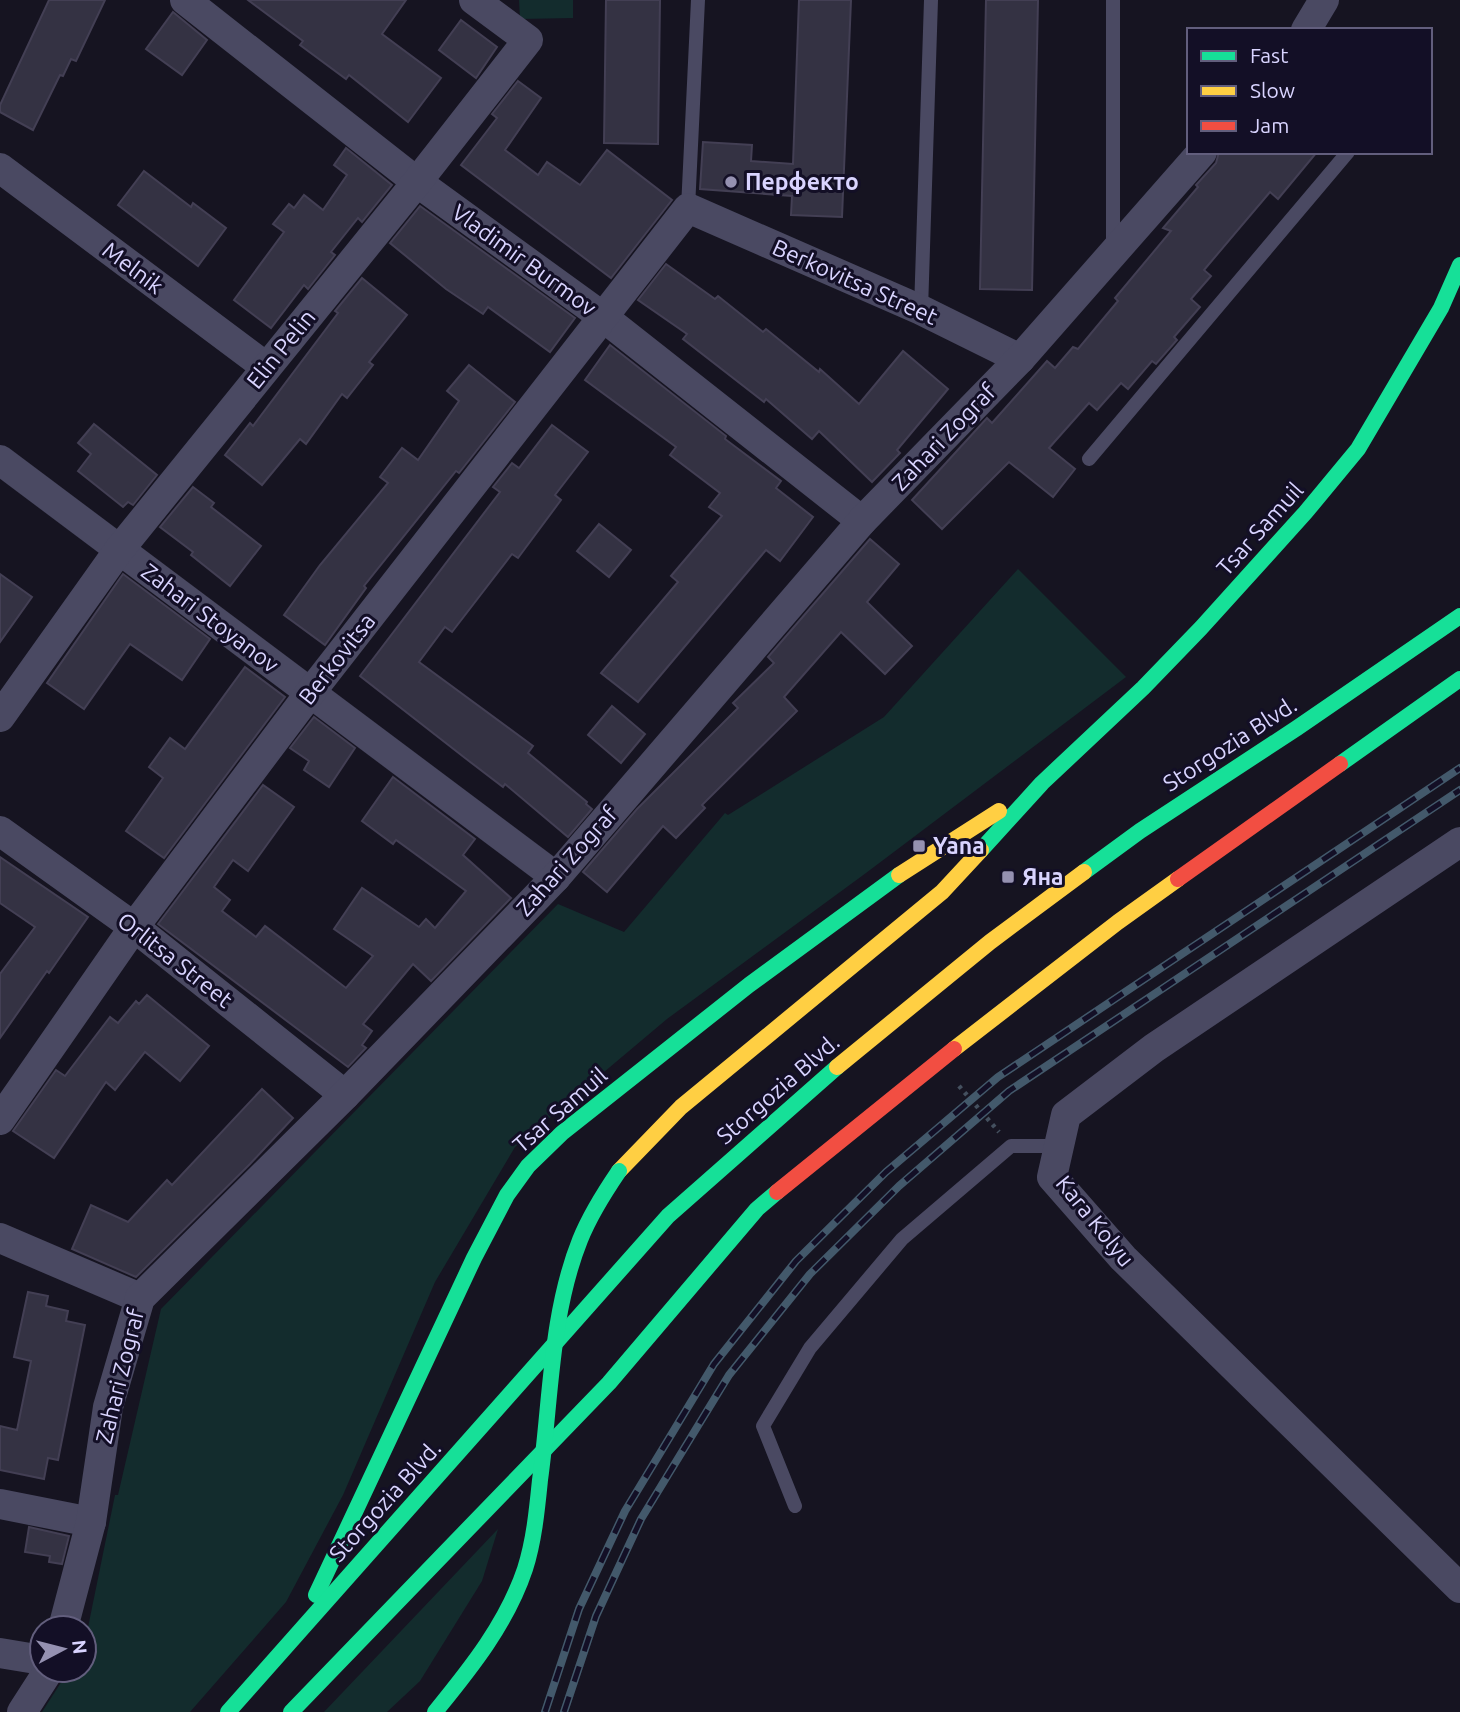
<svg xmlns="http://www.w3.org/2000/svg" width="1460" height="1712" font-family="Ubuntu,sans-serif">
	<rect width="100%" height="100%" fill="#161421"/>
	<g fill="#132c2d">
		<polygon points="519,0 573,0 573,18 520,19"/>
		<polygon points="1018,569 1126,677 866,873 667,1019 515,1147 435,1282 343,1495 286,1602 190,1712 42,1712 69,1670 84,1670 84,1647 115,1495 118,1495 161,1309 558,904 624,932 725,813 728,815 884,717"/>
		<polygon points="498,1529 482,1581 420,1681 387,1712 324,1712"/>
	</g>
	<g fill="#343243" stroke="#433f54" stroke-width="2">
		<polygon points="49,0 105,0 76,61 71,59 63,76 60,75 33,130 0,112 0,105"/>
		<polygon points="248,0 406,0 382,34 441,78 408,122 349,75 346,79 300,45 303,41"/>
		<polygon points="606,0 660,0 658,144 604,143"/>
		<polygon points="799,0 851,0 842,217 791,215 792,196 700,189 703,142 752,145 751,161 793,164"/>
		<polygon points="986,0 1038,0 1032,290 980,289"/>
		<polygon points="173,12 207,40 182,75 146,49"/>
		<polygon points="461,20 497,47 476,78 439,50"/>
		<polygon points="518,81 541,98 505,150 538,175 547,162 580,185 607,150 672,200 611,278 461,165 497,118 492,114"/>
		<polygon points="346,148 392,185 362,222 358,218 331,252 335,255 308,289 304,285 271,328 234,300 284,232 273,224 289,204 294,208 304,195 323,210 347,175 334,165"/>
		<polygon points="1219,152 1317,152 1278,199 1270,192 1204,270 1211,276 1191,299 1200,307 1174,337 1177,340 1156,364 1152,361 1128,389 1121,383 1097,410 1089,403 1049,448 1075,469 1053,497 1009,462 942,529 912,500 987,418 992,423 1047,361 1055,368 1073,347 1078,349 1118,301 1115,298 1171,231 1163,228 1198,187 1196,185 1216,163"/>
		<polygon points="144,171 191,207 193,203 226,228 198,266 118,205"/>
		<polygon points="420,206 575,318 550,352 488,307 483,314 446,289 390,243"/>
		<polygon points="666,264 715,299 718,296 763,332 766,329 819,372 820,369 859,404 903,351 948,389 897,450 900,453 872,482 819,431 812,439 766,399 764,402 683,339 687,334 638,300"/>
		<polygon points="362,278 407,315 369,362 373,365 347,398 342,394 306,444 300,439 262,485 225,455 250,423 253,426 338,313 335,311"/>
		<polygon points="610,345 726,436 725,439 781,481 776,488 813,517 780,561 766,550 638,702 601,673 678,582 671,576 722,516 709,507 720,493 670,455 676,447 585,380"/>
		<polygon points="469,365 515,402 459,473 456,471 364,586 366,588 325,645 284,615 320,565 388,483 380,477 402,448 418,460 459,401 447,391"/>
		<polygon points="94,424 157,475 133,505 128,502 123,507 78,471 91,454 78,443"/>
		<polygon points="552,425 588,452 555,495 561,500 518,558 512,554 452,632 445,627 419,662 533,746 528,753 587,802 586,804 592,809 568,837 505,784 503,787 465,758 360,676 500,492 493,487 512,463 519,468"/>
		<polygon points="193,487 214,503 211,507 261,546 230,586 191,555 193,552 160,527"/>
		<polygon points="599,524 631,550 609,577 577,551"/>
		<polygon points="870,539 899,564 867,602 912,646 885,674 841,632 784,697 797,711 702,805 705,808 676,838 663,826 607,892 583,872 637,809 738,708 733,703 774,663 768,657"/>
		<polygon points="0,574 32,597 0,642"/>
		<polygon points="123,574 210,639 182,680 130,644 84,709 47,683"/>
		<polygon points="245,667 285,697 164,858 126,831 163,778 149,767 170,738 185,749"/>
		<polygon points="612,706 645,734 621,763 588,735"/>
		<polygon points="314,717 355,748 329,787 304,770 309,761 290,748"/>
		<polygon points="393,777 475,839 463,855 511,898 431,981 413,964 363,1024 372,1031 362,1045 366,1048 348,1067 158,924 263,785 294,807 248,871 233,860 214,887 230,900 222,911 256,937 265,926 346,988 373,956 334,929 362,888 419,927 426,919 435,928 466,891 396,840 393,844 362,821"/>
		<polygon points="0,857 88,917 49,973 47,971 0,1038 0,974 35,927 0,903"/>
		<polygon points="147,995 209,1046 180,1081 145,1052 115,1090 106,1082 54,1158 13,1131 56,1070 65,1076 110,1017 118,1023 136,1001 139,1004"/>
		<polygon points="262,1089 293,1118 250,1164 136,1277 72,1249 91,1205 128,1222 167,1180 172,1185"/>
		<polygon points="28,1292 48,1296 46,1306 68,1311 66,1321 85,1325 58,1460 48,1458 44,1479 0,1470 0,1426 17,1430 31,1361 14,1357"/>
		<polygon points="29,1527 69,1536 62,1564 49,1562 50,1556 25,1552"/>
	</g>
	<g fill="none" stroke-linecap="round" stroke-linejoin="round">
		<polyline stroke="#44505f" stroke-width="4.5" stroke-dasharray="3.5 5" stroke-linecap="butt" points="959,1086 999,1132"/>
		<g stroke="#4a4962" stroke-width="14">
			<polyline points="688,208 698,0"/>
			<polyline points="1113,251 1113,0"/>
			<polyline points="921,310 931,0"/>
			<polyline points="1089,459 1348,152"/>
			<polyline points="795,1506 763,1426 810,1348 902,1239 1011,1146 1059,1146"/>
		</g>
		<g stroke="#4a4962" stroke-width="30">
			<polyline points="185,0 417,182 603,317 862,521"/>
			<polyline points="1306,30 1324,0"/>
			<polyline points="0,168 266,367"/>
			<polyline points="0,460 556,877"/>
			<polyline points="0,717 119,550 417,182 528,40 474,0"/>
			<polyline points="0,831 134,927 345,1095"/>
			<polyline points="1460,842 1154,1048 1066,1115 1052,1177 1123,1258 1460,1588"/>
			<polyline points="0,1120 134,927 310,693 688,208 921,310 1020,359"/>
			<polyline points="0,1238 140,1298"/>
			<polyline points="0,1504 91,1522"/>
			<polyline points="63,1628 91,1522 108,1407 140,1298 345,1095 556,877 862,521 1020,359 1202,152"/>
			<polyline points="0,1653 42,1660"/>
			<polyline points="22,1712 49,1670"/>
		</g>
		<g stroke="#16e098" stroke-width="16">
			<polyline points="1340,764 1460,679"/>
			<polyline points="981,850 1042,783 1143,688 1201,628 1305,513 1358,449 1441,308 1460,265"/>
			<polyline points="1084,872 1140,831 1297,728 1460,616"/>
			<polyline points="316,1595 474,1258 507,1195 528,1166 562,1133 749,985 899,875"/>
			<polyline points="228,1712 668,1216 837,1067"/>
			<polyline points="291,1712 609,1383 757,1209 777,1192"/>
		</g>
		<g stroke="#ffcf43" stroke-width="16">
			<polyline points="899,875 999,811"/>
			<polyline points="954,1049 1118,922 1178,879"/>
			<polyline points="837,1067 990,942 1084,872"/>
			<polyline points="619,1171 681,1107 942,892 981,850"/>
		</g>
		<g stroke="#f24e42" stroke-width="16">
			<polyline points="1178,879 1340,764"/>
			<polyline points="777,1192 954,1049"/>
		</g>
		<g stroke="#43596b" stroke-width="8">
			<g id="rail">
				<polyline points="545,1712 579,1609 625,1511 714,1364 796,1261 886,1172 998,1077 1460,768"/>
				<polyline points="564,1712 596,1616 641,1519 729,1375 810,1274 899,1186 1009,1091 1460,790"/>
			</g>
		</g>
		<use href="#rail" stroke="#130f26" stroke-width="5" stroke-dasharray="16" stroke-linecap="butt"/>
		<path stroke="#16e098" stroke-width="16" d="M435,1712c36,-44 72,-89 90,-143 9,-28 12,-59 15,-89 11,-79 10,-165 40,-240 10,-25 24,-47 39,-69"/>
	</g>
	<g fill="#9591b1" stroke="#130f26" stroke-width="2.5">
		<circle cx="731" cy="182" r="7"/>
		<rect x="912" y="839" width="14" height="14" rx="3.5"/>
		<rect x="1001" y="870" width="14" height="14" rx="3.5"/>
	</g>
	<g text-anchor="middle" stroke-width="6" stroke-linejoin="round" paint-order="stroke">
		<g font-size="23" font-weight="bold" fill="#d9d4ff" stroke="#130f26" text-anchor="start">
			<text x="745" y="190">Перфекто</text>
			<text x="933" y="854">Yana</text>
			<text x="1022" y="885">Яна</text>
		</g>
		<g font-size="23" fill="#d9d4ff" stroke="#130f26">
			<text transform="translate(524 260) rotate(36)" y="8">Vladimir Burmov</text>
			<text transform="translate(133 268) rotate(37)" y="8">Melnik</text>
			<text transform="translate(855 282) rotate(24)" y="8">Berkovitsa Street</text>
			<text transform="translate(281 349) rotate(-51)" y="8">Elin Pelin</text>
			<text transform="translate(944 437) rotate(-46)" y="8">Zahari Zograf</text>
			<text transform="translate(1260 529) rotate(-48)" y="8">Tsar Samuil</text>
			<text transform="translate(210 618) rotate(37)" y="8">Zahari Stoyanov</text>
			<text transform="translate(337 659) rotate(-52)" y="8">Berkovitsa</text>
			<text transform="translate(1230 744) rotate(-33)" y="8">Storgozia Blvd.</text>
			<text transform="translate(567 861) rotate(-48)" y="8">Zahari Zograf</text>
			<text transform="translate(175 960) rotate(38)" y="8">Orlitsa Street</text>
			<text transform="translate(778 1089) rotate(-41)" y="8">Storgozia Blvd.</text>
			<text transform="translate(560 1110) rotate(-41)" y="8">Tsar Samuil</text>
			<text transform="translate(1095 1221) rotate(51)" y="8">Kara Kolyu</text>
			<text transform="translate(120 1376) rotate(-76)" y="8">Zahari Zograf</text>
			<text transform="translate(385 1501) rotate(-48)" y="8">Storgozia Blvd.</text>
		</g>
	</g>
	<rect x="1187" y="28" width="245" height="126" fill="#130f26" stroke="#625e7d" stroke-width="2"/>
	<rect x="1201" y="51" width="35" height="10" fill="#16e098" stroke="#625e7d" stroke-width="2"/>
	<text x="1250" y="63" font-size="21" fill="#d9d4ff">Fast</text>
	<rect x="1201" y="86" width="35" height="10" fill="#ffcf43" stroke="#625e7d" stroke-width="2"/>
	<text x="1250" y="98" font-size="21" fill="#d9d4ff">Slow</text>
	<rect x="1201" y="121" width="35" height="10" fill="#f24e42" stroke="#625e7d" stroke-width="2"/>
	<text x="1250" y="133" font-size="21" fill="#d9d4ff">Jam</text>
	<g transform="translate(63 1649) rotate(83)"><circle r="33" fill="#130f26" stroke="#625e7d" stroke-width="2"/>
	<path d="M0-5L12 26L0 18L-12 26Z" fill="#9591b1"/>
	<text y="-10" font-size="19" font-weight="bold" text-anchor="middle" fill="#d9d4ff">N</text>
	</g>
</svg>
